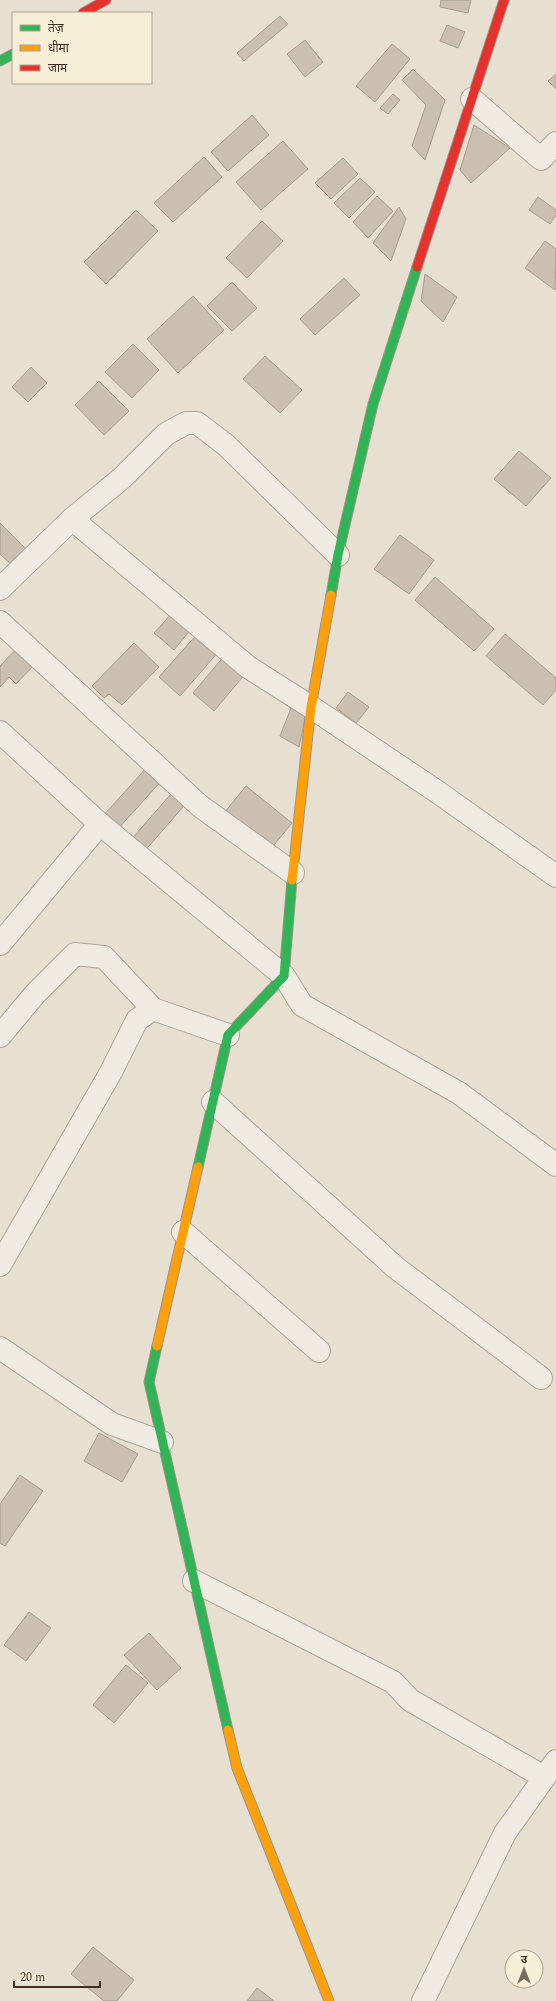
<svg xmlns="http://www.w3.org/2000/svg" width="556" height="2001" font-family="Spectral,'Noto Sans Devanagari',serif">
	<rect width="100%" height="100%" fill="#e7e0d1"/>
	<g fill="#cbbfb2" stroke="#a89c90">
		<polygon points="441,0 471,0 468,13 440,7"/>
		<polygon points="280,16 288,24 244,61 237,53"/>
		<polygon points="447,25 465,32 458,48 440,41"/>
		<polygon points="305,40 323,62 305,77 287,54"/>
		<polygon points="392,44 410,59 375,102 356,86"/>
		<polygon points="413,69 445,100 425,160 412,146 426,105 402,80"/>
		<polygon points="556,74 556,89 548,81"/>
		<polygon points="393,94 400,100 388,114 380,108"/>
		<polygon points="252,115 269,135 228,171 211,152"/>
		<polygon points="474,125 510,148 471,183 460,170"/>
		<polygon points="283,141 308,169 261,210 236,182"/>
		<polygon points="204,157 222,177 173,222 154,203"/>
		<polygon points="343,158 358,174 331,199 315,183"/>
		<polygon points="360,178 375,192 349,218 334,203"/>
		<polygon points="377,196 393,211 368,238 353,222"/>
		<polygon points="538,197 556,210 556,215 550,224 529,210"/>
		<polygon points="399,207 406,219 391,261 373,243"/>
		<polygon points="136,210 158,231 106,284 84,262"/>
		<polygon points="262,221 283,241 247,278 226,258"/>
		<polygon points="545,241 556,249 555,290 525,268"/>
		<polygon points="425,274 457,297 443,322 421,301"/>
		<polygon points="344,278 360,295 315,335 300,319"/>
		<polygon points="232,282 257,308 232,331 207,306"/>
		<polygon points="193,296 224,330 178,373 147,339"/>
		<polygon points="133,344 159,370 132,398 105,372"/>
		<polygon points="265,356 302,390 280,413 243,379"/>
		<polygon points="31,367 47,383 28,402 12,387"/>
		<polygon points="99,381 129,411 104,435 75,405"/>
		<polygon points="519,451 551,478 526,506 494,479"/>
		<polygon points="0,523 30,553 15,568 0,554"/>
		<polygon points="400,535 434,560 409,594 374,569"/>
		<polygon points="435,577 494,629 474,651 415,600"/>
		<polygon points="174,611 193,627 174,650 154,633"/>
		<polygon points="199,632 220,650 180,696 159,677"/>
		<polygon points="505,634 556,678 556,690 543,705 486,656"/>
		<polygon points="134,643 159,667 122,705 109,694 104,698 92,686"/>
		<polygon points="20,645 37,662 16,684 9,677 0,687 0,666"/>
		<polygon points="226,654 247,672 214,711 193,693"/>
		<polygon points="348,692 369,707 356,723 336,708"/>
		<polygon points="293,703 307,710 299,747 280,736"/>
		<polygon points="149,765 164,778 117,830 102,817"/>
		<polygon points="246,786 292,823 270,850 224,813"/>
		<polygon points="177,787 190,799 142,854 129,842"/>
		<polygon points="99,1433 138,1454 122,1482 84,1461"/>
		<polygon points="20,1475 43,1491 5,1546 0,1543 0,1504"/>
		<polygon points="29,1612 51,1628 26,1661 4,1645"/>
		<polygon points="149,1633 181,1668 157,1690 124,1655"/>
		<polygon points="126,1665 148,1683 114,1723 93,1705"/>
		<polygon points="93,1947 134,1980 117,2001 104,2001 71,1974"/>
		<polygon points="257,1988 274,2001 247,2001"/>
	</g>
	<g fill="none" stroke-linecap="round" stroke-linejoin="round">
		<g stroke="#ada599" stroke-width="24">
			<g id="street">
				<polyline points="472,99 541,159 556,143"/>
				<polyline points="72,519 248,667 311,707 439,793 556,876"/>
				<polyline points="0,589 72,519 122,478 166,434 186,423 197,423 226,445 338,555"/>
				<polyline points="0,622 200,806 293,873"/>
				<polyline points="0,732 100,824 284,976 302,1005 459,1093 556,1165"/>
				<polyline points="0,944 100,824"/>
				<polyline points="0,1036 35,994 75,954 104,957 153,1009 228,1035"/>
				<polyline points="213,1102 395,1267 541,1378"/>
				<polyline points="183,1232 319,1351"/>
				<polyline points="0,1265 111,1072 137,1020 153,1009"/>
				<polyline points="0,1348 112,1424 162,1442"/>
				<polyline points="194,1581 393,1682 410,1700 544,1777"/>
				<polyline points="423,2001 505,1833 556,1761"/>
			</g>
		</g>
		<g stroke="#9c958a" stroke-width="11">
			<g id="fast">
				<polyline points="0,61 13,54"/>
				<polyline points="331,595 338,555 373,404 417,267"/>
				<polyline points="198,1167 228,1035 284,976 292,880"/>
				<polyline points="157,1346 149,1382 228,1730"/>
			</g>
		</g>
		<g stroke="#9c958a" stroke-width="11">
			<g id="slow">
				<polyline points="292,880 311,707 331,595"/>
				<polyline points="157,1346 198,1167"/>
				<polyline points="228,1730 237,1768 329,2001"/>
			</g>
		</g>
		<g stroke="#9c958a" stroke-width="11">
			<g id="jam">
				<polyline points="83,13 106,0"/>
				<polyline points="417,267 504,0"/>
			</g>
		</g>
		<use href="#street" stroke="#efebe3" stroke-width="22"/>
		<use href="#fast" stroke="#30b455" stroke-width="9"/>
		<use href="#slow" stroke="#ff9f0a" stroke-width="9"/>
		<use href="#jam" stroke="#e5322d" stroke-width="9"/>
	</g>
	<rect x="12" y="12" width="140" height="72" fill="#f7eed8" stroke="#ada18e"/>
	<rect x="20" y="25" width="20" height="6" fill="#30b455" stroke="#ada18e"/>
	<text x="48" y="32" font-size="12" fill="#3d2e20">तेज़</text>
	<rect x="20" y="45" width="20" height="6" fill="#ff9f0a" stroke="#ada18e"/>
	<text x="48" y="52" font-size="12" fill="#3d2e20">धीमा</text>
	<rect x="20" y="65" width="20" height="6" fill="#e5322d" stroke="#ada18e"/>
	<text x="48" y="72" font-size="12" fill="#3d2e20">जाम</text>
	<g transform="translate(524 1969)"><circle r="19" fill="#f7eed8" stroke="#ada18e"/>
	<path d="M0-3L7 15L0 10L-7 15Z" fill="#786c5e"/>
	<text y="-6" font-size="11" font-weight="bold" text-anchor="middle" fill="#3d2e20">उ</text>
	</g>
	<path d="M14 1981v6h86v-6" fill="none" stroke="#3d2e20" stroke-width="2"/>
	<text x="20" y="1981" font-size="12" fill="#3d2e20" stroke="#f7eed8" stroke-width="3" paint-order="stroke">20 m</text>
</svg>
